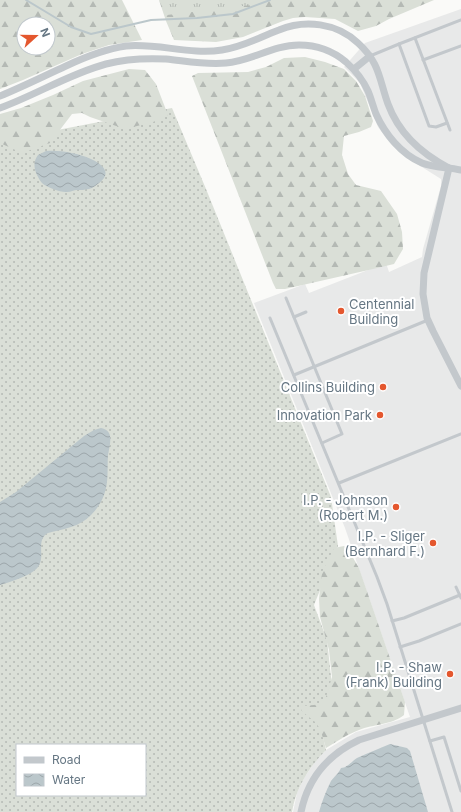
<svg xmlns="http://www.w3.org/2000/svg" width="461" height="812" font-family="Inter,sans-serif">
	<defs>
		<pattern id="grass-dots" width="8" height="8" patternUnits="userSpaceOnUse"><rect width="8" height="8" fill="#dadfd7"/><path d="M2 2h.1M6 6h.1" fill="none" stroke="#b4b9b4" stroke-width="1.8" stroke-linecap="round"/></pattern>
		<pattern id="forest-firs" width="22" height="20" patternUnits="userSpaceOnUse"><rect width="22" height="20" fill="#dadfd7"/><path d="M5 1l3.5 6h-7zM16 11l3.5 6h-7z" fill="#b4b9b4"/></pattern>
		<pattern id="park-tufts" width="24" height="20" patternUnits="userSpaceOnUse"><rect width="24" height="20" fill="#dadfd7"/><path d="M3 7l-1-3M5 7V3M7 7l1-3M15 17l-1-3M17 17v-4M19 17l1-3" fill="none" stroke="#b4b9b4"/></pattern>
		<pattern id="water-waves" width="16" height="10" patternUnits="userSpaceOnUse"><rect width="16" height="10" fill="#bbc7cb"/><path d="M0 5q4-4 8 0t8 0" fill="none" stroke="#9ca6aa"/></pattern>
	</defs>
	<rect width="100%" height="100%" fill="#fafaf8"/>
	<polygon fill="#e8e9e9" points="461,9 461,812 293,812 297,793 304,778 317,759 326,750 356,732 410,717 345,528 254,303 305,284 309,293 386,263 389,272 422,257 423,249 441,186 441,179 406,157 390,143 378,127 360,83 344,67 365,43"/>
	<path fill="url(#grass-dots)" fill-rule="evenodd" d="M172,108l34,81 125,308 7,49 -24,59 13,35 6,55 -15,19 8,36c-17,17 -30,38 -34,62h-292v-671zM17,745h128v50h-128z"/>
	<g fill="url(#forest-firs)" fill-rule="evenodd">
		<path d="M0,0h122l20,40 -33,5 -27,9 -59,26 -23,9zM24,24h24v24h-24z"/>
		<polygon points="159,0 434,0 389,19 376,26 358,31 335,19 305,17 293,18 283,21 243,37 216,42 174,40 166,21"/>
		<polygon points="305,57 325,62 344,69 356,81 365,96 373,121 371,127 359,132 344,136 342,155 348,174 356,185 381,191 397,214 402,232 403,249 394,264 373,269 285,289 276,289 273,283 192,76 198,73 248,72 266,67 284,58"/>
		<polygon points="129,69 145,70 156,84 168,115 153,122 125,129 90,117 82,113 72,114 50,143 22,153 0,143 0,114 21,108 53,95 83,81"/>
		<path d="M344,546l5,5 10,17 46,134 -1,13c-12,10 -31,9 -45,15 -11,4 -23,12 -33,18 -3,-9 -5,-21 -12,-27 -5,-4 -9,-7 -13,-11l2,-4 21,-2 8,-27 -3,-27 -9,-33 -1,-18 3,-27 12,-24z"/>
	</g>
	<polygon fill="url(#park-tufts)" points="161,0 264,0 251,5 167,15"/>
	<g fill="url(#water-waves)">
		<path d="M46,151c15,-1 31,2 45,8 11,5 22,14 8,24 -3,2 -6,5 -10,6 -5,1 -8,1 -12,1 -3,0 -6,2 -10,2 -5,1 -21,-5 -25,-9 -2,-2 -4,-6 -5,-8 -3,-7 -4,-13 1,-20z"/>
		<path d="M101,428c4,1 6,2 8,5 3,6 0,16 -1,22 -1,14 1,27 -4,40 -3,8 -7,14 -13,20 -11,12 -28,14 -43,18 -13,7 -2,24 -10,34 -7,9 -28,15 -38,18v-83l16,-10 68,-56 10,-6z"/>
		<path d="M390,744l17,4 3,3 18,61h-109c3,-11 7,-21 12,-31 3,-4 8,-8 10,-13 6,0 11,-7 16,-10 11,-5 23,-10 33,-14z"/>
	</g>
	<g fill="none" stroke-linecap="round" stroke-linejoin="round">
		<polyline stroke="#bbc7cb" stroke-width="2" points="26,0 71,27 91,34 151,20 197,18 233,14 270,0"/>
		<g stroke="#c3c8cc" stroke-width="3">
			<polyline points="415,38 450,130"/>
			<polyline points="399,44 429,126 436,127 447,123"/>
			<polyline points="370,56 399,44 461,20"/>
			<polyline points="423,60 461,46"/>
			<polyline points="286,298 342,434 322,443"/>
			<polyline points="294,317 306,312"/>
			<polyline points="270,318 377,577 387,604 452,812"/>
			<polyline points="294,375 428,320"/>
			<polyline points="339,483 461,434"/>
			<polyline points="456,587 461,598"/>
			<polyline points="392,621 404,618 460,595"/>
			<polyline points="400,647 419,641 461,624"/>
			<polyline points="430,741 444,737 461,791"/>
		</g>
		<g stroke="#c3c8cc" stroke-width="7">
			<polyline points="354,69 370,56"/>
			<path d="M0,96c22,-9 44,-20 66,-30 19,-9 39,-17 60,-20 32,-3 64,9 96,4 21,-3 38,-13 57,-20 26,-11 58,-7 79,13 22,20 21,36 30,61 11,30 34,50 61,64"/>
			<path d="M0,108c36,-13 69,-34 106,-44 19,-5 40,-6 60,-5 20,2 39,6 60,4 25,-2 47,-18 73,-18 17,0 34,6 47,17 9,8 17,18 22,29 3,7 5,15 8,23 9,20 25,40 46,49 12,5 26,4 39,7"/>
			<polyline points="449,168 424,273 423,294 427,318 433,331 461,386"/>
			<path d="M301,812c7,-34 26,-57 58,-72l102,-32"/>
		</g>
	</g>
	<g fill="#e4572e" stroke="#fff" stroke-width="1.5">
		<circle cx="341" cy="311" r="4"/>
		<circle cx="383" cy="387" r="4"/>
		<circle cx="380" cy="415" r="4"/>
		<circle cx="396" cy="507" r="4"/>
		<circle cx="433" cy="543" r="4"/>
		<circle cx="450" cy="674" r="4"/>
	</g>
	<g text-anchor="middle" stroke-width="4" stroke-linejoin="round" paint-order="stroke">
		<g font-size="13" fill="#657683" stroke="#fff" text-anchor="end">
			<text x="349" y="309" text-anchor="start">Centennial<tspan x="349" dy="15">Building</tspan></text>
			<text x="375" y="392">Collins Building</text>
			<text x="372" y="420">Innovation Park</text>
			<text x="388" y="505">I.P. - Johnson<tspan x="388" dy="15">(Robert M.)</tspan></text>
			<text x="425" y="541">I.P. - Sliger<tspan x="425" dy="15">(Bernhard F.)</tspan></text>
			<text x="442" y="672">I.P. - Shaw<tspan x="442" dy="15">(Frank) Building</tspan></text>
		</g>
	</g>
	<rect x="16" y="744" width="130" height="52" fill="#ffffff" stroke="#c1c8cd"/>
	<rect x="24" y="757" width="20" height="6" fill="#c3c8cc" stroke="#c1c8cd"/>
	<text x="52" y="764" font-size="12" fill="#657683">Road</text>
	<rect x="24" y="774" width="20" height="12" fill="url(#water-waves)" stroke="#c1c8cd"/>
	<text x="52" y="784" font-size="12" fill="#657683">Water</text>
	<g transform="translate(36 36) rotate(69)"><circle r="19" fill="#ffffff" stroke="#c1c8cd"/>
	<path d="M0-3L7 15L0 10L-7 15Z" fill="#e4572e"/>
	<text y="-6" font-size="11" font-weight="bold" text-anchor="middle" fill="#657683">N</text>
	</g>
</svg>
